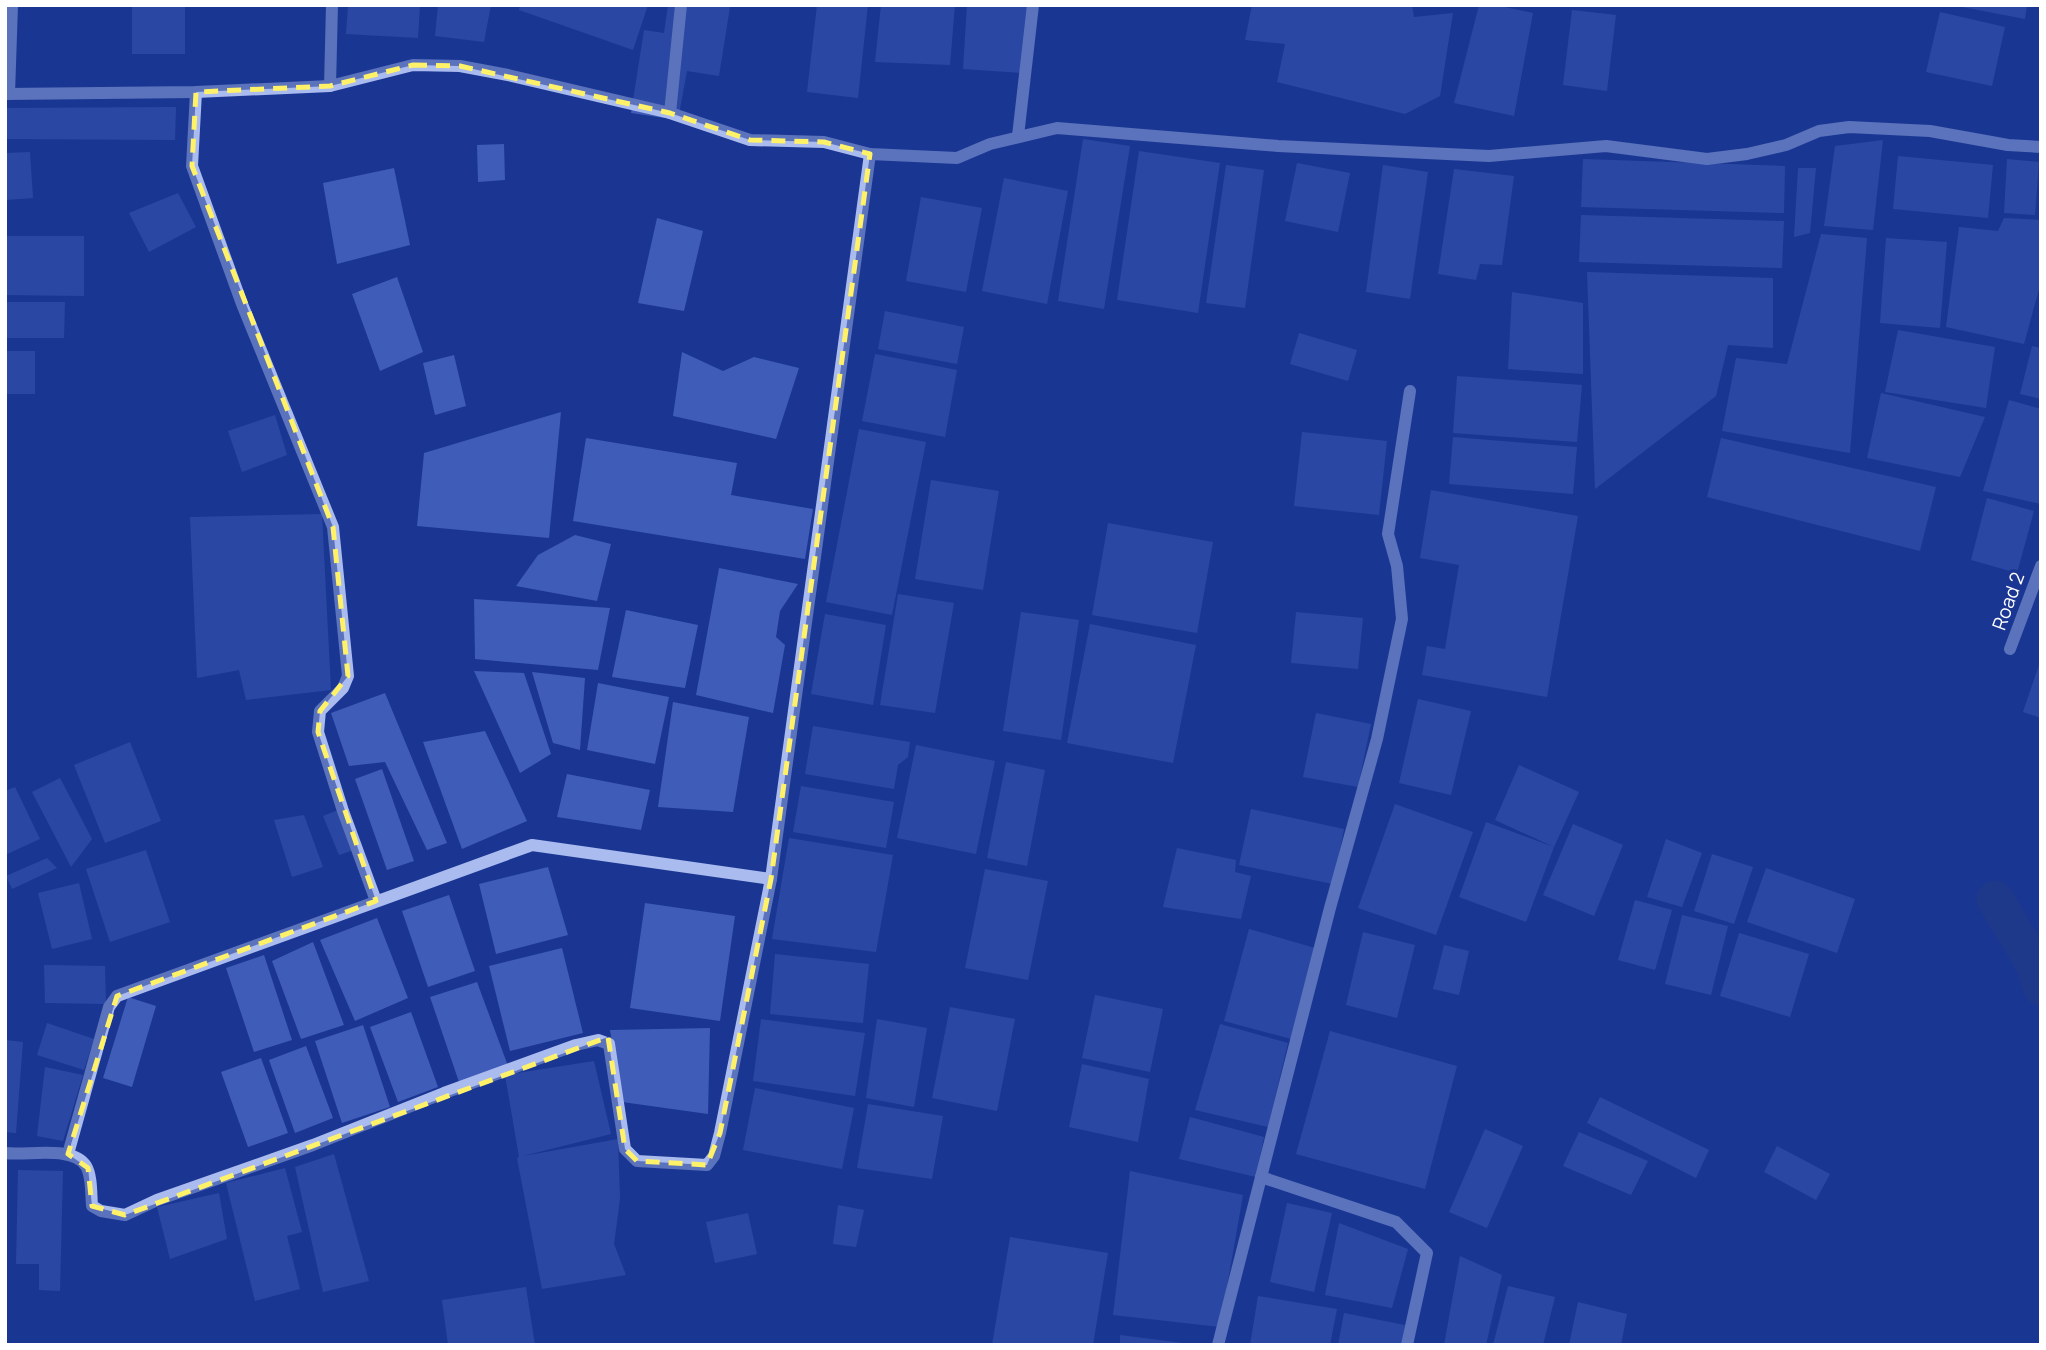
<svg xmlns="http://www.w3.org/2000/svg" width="2046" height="1350" font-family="Manrope,sans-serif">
	<rect width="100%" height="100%" fill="#1a3692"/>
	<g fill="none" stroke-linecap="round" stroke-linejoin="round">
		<polyline stroke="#253a80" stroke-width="37" points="1995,899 2034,964 2041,987"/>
	</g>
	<g fill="#3e5cb8">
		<rect x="132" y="5" width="53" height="49"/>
		<polygon points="348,5 420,5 418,38 346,34"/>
		<polygon points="438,5 491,5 484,42 435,36"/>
		<polygon points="520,5 648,5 633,50 519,10"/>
		<polygon points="668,5 730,7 719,76 687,71 678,120 631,113 644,30 664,33"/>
		<polygon points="817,5 868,5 858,98 807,92"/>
		<polygon points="881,5 955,5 950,65 875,62"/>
		<polygon points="967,5 1028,5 1022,73 963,69"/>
		<polygon points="1252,5 1412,5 1414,17 1453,13 1440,96 1405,114 1277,82 1285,44 1245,40"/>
		<polygon points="1479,5 1495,5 1533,13 1514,116 1454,103"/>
		<polygon points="1952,5 2027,5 2025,19"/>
		<polygon points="1572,10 1616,15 1607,91 1563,85"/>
		<polygon points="1940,12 2005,27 1992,86 1926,72"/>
		<polygon points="176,107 175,140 5,139 5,108"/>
		<polygon points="1083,139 1130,146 1104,309 1058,301"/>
		<polygon points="1883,140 1873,230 1824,226 1835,146"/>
		<polygon points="504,144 505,180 478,182 477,145"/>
		<polygon points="1139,151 1220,163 1198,313 1117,300"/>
		<polygon points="30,152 33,198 5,200 5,153"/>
		<polygon points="1898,156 1993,165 1988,218 1893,209"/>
		<polygon points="1583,159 1785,166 1784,213 1581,207"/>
		<polygon points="2007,159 2039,162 2035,215 2004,213"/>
		<polygon points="1297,163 1350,173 1338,232 1285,221"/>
		<polygon points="1226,165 1264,170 1245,308 1206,303"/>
		<polygon points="1383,165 1428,172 1410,299 1366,292"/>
		<polygon points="394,168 410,245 337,264 323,183"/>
		<polygon points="1798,168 1816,168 1810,233 1794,237"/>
		<polygon points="1454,169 1514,176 1502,265 1480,264 1476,280 1438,274"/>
		<polygon points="1004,178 1068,191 1047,304 982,291"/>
		<polygon points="178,193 196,227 149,252 129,213"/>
		<polygon points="921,197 982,208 966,292 906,281"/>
		<polygon points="1581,215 1784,221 1782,268 1579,262"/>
		<polygon points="657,218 703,231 684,311 638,303"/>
		<polygon points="2004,218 2041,220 2041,282 2024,344 1946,327 1959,227 1998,231"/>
		<polygon points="1821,234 1867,238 1850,453 1722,431 1736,358 1787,364"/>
		<polygon points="5,236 84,236 84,296 5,295"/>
		<polygon points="1886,238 1947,242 1940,328 1880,323"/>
		<polygon points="1587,272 1773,278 1773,348 1728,345 1716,396 1595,489"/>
		<polygon points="397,277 423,352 380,371 352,294"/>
		<polygon points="1512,292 1583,303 1583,374 1508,369"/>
		<polygon points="5,302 65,302 64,338 5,338"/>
		<polygon points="885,311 964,327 957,364 878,349"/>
		<polygon points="1898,330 1995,347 1986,408 1885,392"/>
		<polygon points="1299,333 1357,350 1348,381 1290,364"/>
		<polygon points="2032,346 2041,348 2041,399 2020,394"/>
		<rect x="5" y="351" width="30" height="43"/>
		<polygon points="682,352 723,371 754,357 799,368 776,439 673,416"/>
		<polygon points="875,354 957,370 945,437 862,421"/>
		<polygon points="454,355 466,406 435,415 423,363"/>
		<polygon points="1457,376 1582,385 1577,442 1453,433"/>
		<polygon points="1881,393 1985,417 1960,477 1867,458"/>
		<polygon points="2009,400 2041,409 2041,504 1983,491"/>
		<polygon points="561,412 549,538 417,526 424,453"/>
		<polygon points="275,415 287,455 242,472 228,431"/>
		<polygon points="859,429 926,442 892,615 826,602"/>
		<polygon points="1302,432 1387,441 1379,515 1294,506"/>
		<polygon points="1453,437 1577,447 1573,494 1449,484"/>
		<polygon points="586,438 737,463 731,495 813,509 805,559 573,521"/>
		<polygon points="1721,438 1936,487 1920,551 1707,497"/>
		<polygon points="931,480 999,491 983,590 915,579"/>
		<polygon points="1431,490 1578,516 1547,697 1422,675 1427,646 1445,649 1459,565 1420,558"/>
		<polygon points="1987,498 2034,511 2017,573 1971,560"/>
		<polygon points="322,514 331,690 246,700 239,670 197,678 190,517"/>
		<polygon points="1108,523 1213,542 1197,633 1092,615"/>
		<polygon points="575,535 611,544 597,601 516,586 538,555"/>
		<polygon points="719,568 798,584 780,611 776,637 785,645 773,713 696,695"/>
		<polygon points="898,594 954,603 935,713 880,705"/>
		<polygon points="474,599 610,608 598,670 475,659"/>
		<polygon points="626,610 698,625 685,688 612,677"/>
		<polygon points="1021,612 1079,620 1061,740 1003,731"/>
		<polygon points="1296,612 1363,618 1358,669 1291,663"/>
		<polygon points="825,614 886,625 873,705 811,694"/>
		<polygon points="1090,624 1196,645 1173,763 1067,743"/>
		<polygon points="2041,659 2041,718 2023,712"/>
		<polygon points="474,671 524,673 551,754 520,773"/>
		<polygon points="532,672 585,678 580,750 553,743"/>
		<polygon points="598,683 669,697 655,764 587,750"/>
		<polygon points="385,693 447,843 427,850 385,762 349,766 331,713"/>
		<polygon points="1418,699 1471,711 1451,795 1399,783"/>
		<polygon points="673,702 749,717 733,812 658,807"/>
		<polygon points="1316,713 1371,724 1358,787 1303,777"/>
		<polygon points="813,726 910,742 908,757 898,765 894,789 805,774"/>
		<polygon points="485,731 527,821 462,849 423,742"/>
		<polygon points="130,742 161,821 105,843 74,765"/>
		<polygon points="916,745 995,761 976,854 897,838"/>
		<polygon points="1006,762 1045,770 1027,866 987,858"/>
		<polygon points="1519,765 1579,792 1554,847 1495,820"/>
		<polygon points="382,769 414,861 387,870 355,779"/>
		<polygon points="567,774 650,790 641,830 557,817"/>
		<polygon points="60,778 92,839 71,867 32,792"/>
		<polygon points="801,786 894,802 886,848 793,832"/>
		<polygon points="15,787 40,839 5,855 5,791"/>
		<polygon points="1395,804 1473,832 1436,935 1358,908"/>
		<polygon points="1251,809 1344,829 1333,884 1239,865"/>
		<polygon points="338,810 354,850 339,855 323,816"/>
		<polygon points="304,815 323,867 292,877 274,820"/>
		<polygon points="1486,822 1554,847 1526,922 1459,897"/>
		<polygon points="1573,824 1623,845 1594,916 1543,895"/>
		<polygon points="789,838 893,855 876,952 772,939"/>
		<polygon points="1666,839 1702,853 1682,907 1647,897"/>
		<polygon points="1177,848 1236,860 1235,872 1251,876 1241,919 1163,907"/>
		<polygon points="146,850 170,922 110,942 86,869"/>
		<polygon points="1712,854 1753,867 1734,924 1694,911"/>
		<polygon points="47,858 57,868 12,889 6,876"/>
		<polygon points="548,867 568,935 496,954 479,884"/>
		<polygon points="1766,868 1855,899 1837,953 1747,922"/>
		<polygon points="985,869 1048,881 1028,980 965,968"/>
		<polygon points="79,883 92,939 52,949 38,893"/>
		<polygon points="449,895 475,971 428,987 402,911"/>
		<polygon points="1635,900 1672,910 1655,970 1618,960"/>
		<polygon points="645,903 735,916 720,1021 630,1008"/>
		<polygon points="1682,915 1728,926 1711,995 1665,984"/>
		<polygon points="377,918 408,998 355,1021 320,940"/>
		<polygon points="1249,929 1315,948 1291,1039 1224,1021"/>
		<polygon points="1363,932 1415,945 1397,1018 1346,1005"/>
		<polygon points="1739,933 1809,954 1790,1017 1720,996"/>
		<polygon points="313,942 344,1025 301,1039 272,961"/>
		<polygon points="1444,945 1469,951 1459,995 1433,989"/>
		<polygon points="562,948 583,1033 510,1051 489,966"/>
		<polygon points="775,954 869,964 863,1023 770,1014"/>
		<polygon points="264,955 292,1040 254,1052 226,968"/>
		<polygon points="44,965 105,966 106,1004 45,1003"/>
		<polygon points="477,982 508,1066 459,1082 430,997"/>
		<polygon points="1095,995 1163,1009 1150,1072 1082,1058"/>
		<polygon points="128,997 156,1006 132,1087 103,1078"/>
		<polygon points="950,1007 1015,1019 997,1111 932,1098"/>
		<polygon points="411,1012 438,1087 398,1102 370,1027"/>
		<polygon points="761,1019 865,1033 855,1096 753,1081"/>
		<polygon points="877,1019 927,1028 914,1107 866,1098"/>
		<polygon points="47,1023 94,1039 84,1070 37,1055"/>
		<polygon points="1220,1024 1288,1043 1268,1127 1195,1110"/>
		<polygon points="363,1025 390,1107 342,1123 315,1041"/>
		<polygon points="710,1028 708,1114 622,1102 610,1030"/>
		<polygon points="1330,1031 1457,1066 1425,1189 1296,1154"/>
		<polygon points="5,1040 23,1042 16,1133 5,1132"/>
		<polygon points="306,1046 333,1118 295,1133 269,1060"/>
		<polygon points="261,1058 288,1133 248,1147 221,1072"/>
		<polygon points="594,1061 611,1134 523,1156 618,1139 620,1199 614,1244 626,1275 542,1289 517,1158 519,1157 505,1075"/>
		<polygon points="1082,1064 1149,1079 1138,1142 1069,1127"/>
		<polygon points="45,1067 83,1075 63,1141 37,1136"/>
		<polygon points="755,1088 854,1108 842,1169 743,1150"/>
		<polygon points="1600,1097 1709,1150 1696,1178 1587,1123"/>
		<polygon points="868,1104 943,1116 932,1179 857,1168"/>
		<polygon points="1190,1117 1264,1137 1256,1177 1179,1159"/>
		<polygon points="1485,1129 1523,1146 1487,1228 1449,1212"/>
		<polygon points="1579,1132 1648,1161 1631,1195 1563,1166"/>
		<polygon points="1777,1146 1830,1174 1816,1200 1764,1172"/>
		<polygon points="334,1154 369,1281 323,1292 295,1167"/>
		<polygon points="285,1168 302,1232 287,1236 300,1289 255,1301 226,1183"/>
		<polygon points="18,1170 63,1171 60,1291 39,1290 39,1264 16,1264"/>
		<polygon points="1130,1171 1243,1195 1220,1327 1113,1315"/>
		<polygon points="219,1193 227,1239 170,1259 157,1207"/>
		<polygon points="1287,1203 1332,1213 1314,1292 1270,1282"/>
		<polygon points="838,1205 864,1210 856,1247 833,1244"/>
		<polygon points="748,1213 757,1254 715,1263 706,1222"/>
		<polygon points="1339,1223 1408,1249 1392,1308 1325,1295"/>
		<polygon points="1010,1237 1108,1253 1093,1345 992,1345"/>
		<polygon points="1460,1256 1502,1275 1486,1345 1444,1345"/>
		<polygon points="1508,1286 1555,1297 1543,1345 1493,1345"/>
		<polygon points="526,1287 535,1345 448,1345 442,1300"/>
		<polygon points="1258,1296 1337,1309 1330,1345 1250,1345"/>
		<polygon points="1578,1302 1627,1314 1621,1345 1569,1345"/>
		<polygon points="1344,1313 1405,1325 1402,1345 1338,1345"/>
		<polygon points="1120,1335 1183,1343 1182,1345 1120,1345"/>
	</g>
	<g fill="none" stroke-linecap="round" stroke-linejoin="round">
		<g stroke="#aabbef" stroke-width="12">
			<polyline points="330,86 332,5"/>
			<polyline points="196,92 192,166 242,304 333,527 348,676 343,688 320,711 318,732 343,811 376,901"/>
			<polyline points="5,94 196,92 330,86 413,65 460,66 508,75 670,113 750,140 824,142 870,154 957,158 990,144 1057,128 1278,146 1489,156 1606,146 1707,159 1747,154 1786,145 1819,131 1849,127 1930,131 2008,145 2041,147"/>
			<polyline points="9,94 12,5"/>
			<polyline points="670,113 681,5"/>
			<polyline points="1018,136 1033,5"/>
			<polyline points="2010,649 2041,566"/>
			<path d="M5,1153c22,3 68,-8 81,13 6,10 5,28 6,40l9,5 24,4 32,-15 156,-55 131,-52 132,-48 22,-5 11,4 16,105 12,12 70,4 7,-9 6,-23 51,-254 99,-725"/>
			<polyline points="68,1154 109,1007 117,996 532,845 771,879"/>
			<polyline points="1261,1177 1396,1222 1427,1253 1407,1345"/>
			<polyline points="1218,1345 1330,908 1377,739 1402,619 1397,566 1388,534 1410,391"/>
		</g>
	</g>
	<path d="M0 0H2046V1350H0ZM413,65l47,1 210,47 80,27 74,2 46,12 -99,725 -51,254 -13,32 -70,-4 -12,-12 -17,-112 -483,178 -33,-9 -4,-38 -20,-14 49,-158 259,-95 -58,-169 2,-21 28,-35 -15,-149 -141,-361 4,-74 134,-6z" fill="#1a3692" fill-opacity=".55" fill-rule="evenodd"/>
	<path fill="none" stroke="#fff268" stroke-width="5" stroke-dasharray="14 9" stroke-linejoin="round" d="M413,65l47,1 210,47 80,27 74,2 46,12 -99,725 -51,254 -13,32 -70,-4 -12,-12 -17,-112 -483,178 -33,-9 -4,-38 -20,-14 49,-158 259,-95 -58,-169 2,-21 28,-35 -15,-149 -141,-361 4,-74 134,-6z"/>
	<g text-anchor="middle" stroke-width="7" stroke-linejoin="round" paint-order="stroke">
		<g font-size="19" fill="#fff" stroke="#1a3692">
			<text transform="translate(2008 601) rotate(-70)" y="7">Road 2</text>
		</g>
	</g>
	<rect width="2046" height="1350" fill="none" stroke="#ffffff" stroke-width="14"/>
</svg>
